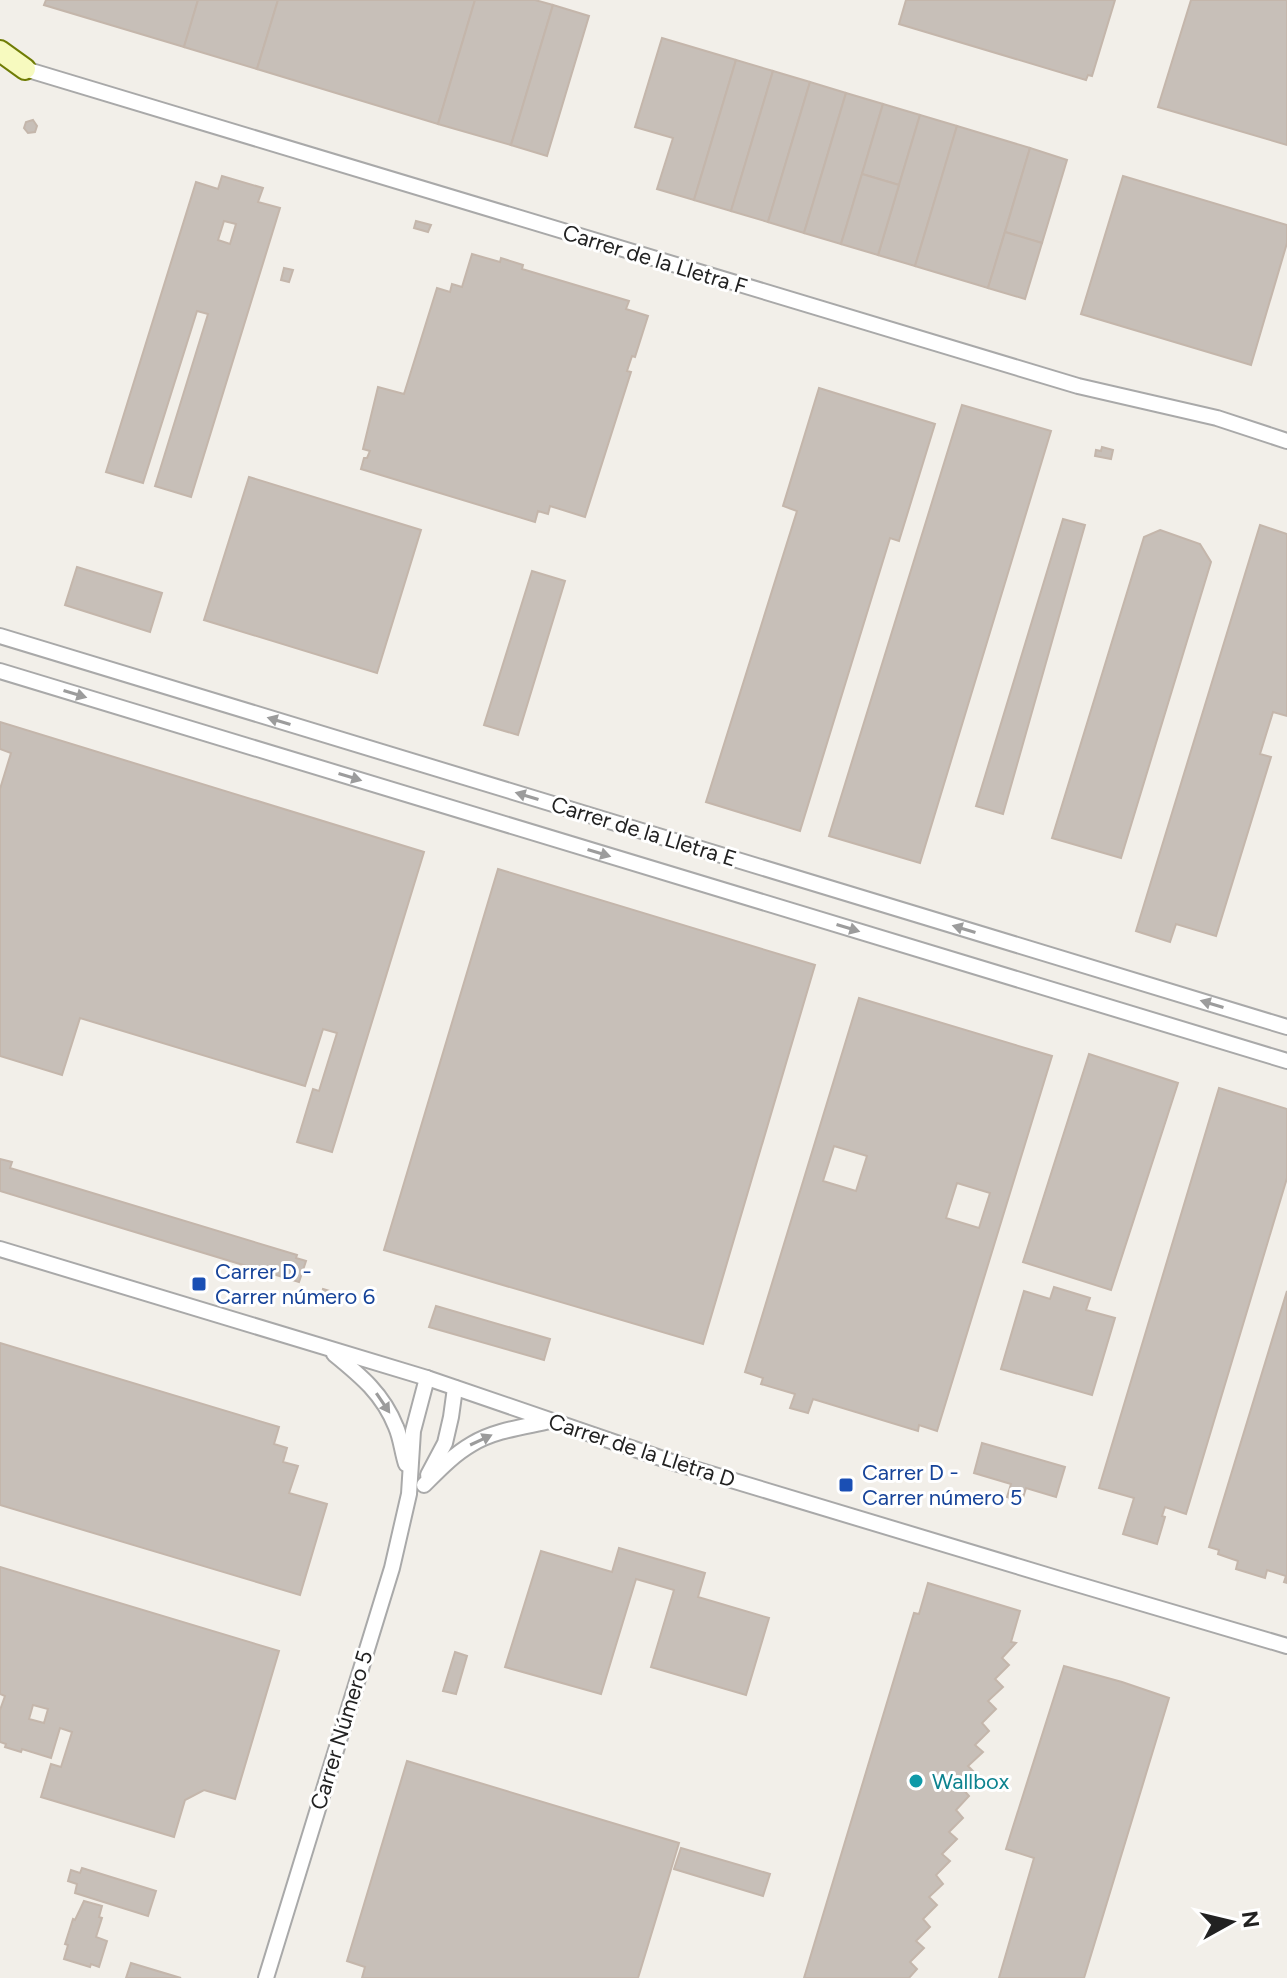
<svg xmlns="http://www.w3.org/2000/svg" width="1287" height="1978" font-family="Figtree,sans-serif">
	<rect width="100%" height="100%" fill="#f2efe9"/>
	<g fill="#c7bfb8" stroke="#c4b6ab" stroke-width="2" fill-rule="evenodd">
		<polygon points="46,0 198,0 184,47 44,5"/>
		<polygon points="198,0 278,0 257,69 184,47"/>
		<polygon points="278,0 475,0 438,124 257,69"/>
		<polygon points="475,0 535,0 553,5 511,145 438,124"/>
		<polygon points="906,0 1115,0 1092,76 1088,75 1086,80 899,24"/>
		<polygon points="1191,0 1287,0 1287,145 1158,107"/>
		<polygon points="553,5 589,16 547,156 511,145"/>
		<polygon points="662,38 736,60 694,200 657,189 673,138 635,127"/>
		<polygon points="736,60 773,71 731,211 694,200"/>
		<polygon points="773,71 810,82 768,222 731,211"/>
		<polygon points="810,82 846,93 804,233 768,222"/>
		<polygon points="846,93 883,104 841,244 804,233"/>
		<polygon points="883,104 920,115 899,185 862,174"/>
		<polygon points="920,115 957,126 915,266 878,255"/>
		<polygon points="33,120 37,126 35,132 28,133 24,128 26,122"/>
		<polygon points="957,126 1030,148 988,288 915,266"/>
		<polygon points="1030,148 1067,160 1042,243 1005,232"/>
		<polygon points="862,174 899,185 878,255 841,244"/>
		<path d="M222,176l41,12 -5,14 22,6 -89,289 -36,-11 53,-172 -11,-3 -54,172 -37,-11 90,-290 22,7zM224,221l12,3 -6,20 -12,-4z"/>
		<polygon points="1123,176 1287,225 1287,243 1251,365 1081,314"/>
		<polygon points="416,221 431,225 428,232 414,228"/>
		<polygon points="1005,232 1042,243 1025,299 988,288"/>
		<polygon points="472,254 500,262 501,258 523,265 522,269 629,301 626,309 648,316 635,357 632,356 627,371 631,372 585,517 550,506 548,514 538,511 535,522 361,469 364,458 367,458 370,451 363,449 378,387 404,394 437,288 450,292 452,284 462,287"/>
		<polygon points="284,268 293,270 289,282 281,280"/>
		<polygon points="819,388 935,424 899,541 890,538 800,831 706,802 797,511 783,506"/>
		<polygon points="962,405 1051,431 920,863 829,836"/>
		<polygon points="1102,447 1113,450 1111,459 1095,456 1096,450 1101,451"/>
		<polygon points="249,477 421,530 377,673 204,620"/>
		<polygon points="1063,519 1085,525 1003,814 976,806"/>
		<polygon points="1260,525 1287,534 1287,716 1273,712 1260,754 1271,757 1216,936 1176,924 1170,942 1136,931"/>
		<polygon points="1160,530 1200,544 1211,562 1121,858 1052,838 1144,537"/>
		<polygon points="77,567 162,593 150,632 65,605"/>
		<polygon points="532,571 565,581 518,735 484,725"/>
		<polygon points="0,722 424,852 332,1152 297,1142 313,1089 319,1091 337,1033 323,1029 305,1086 80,1018 62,1075 0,1056 0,789 11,753 0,749"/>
		<polygon points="498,869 815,965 703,1344 384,1250"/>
		<path d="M859,998l193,58 -115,375 -18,-6 -1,6 -105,-32 -5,14 -18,-5 5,-14 -34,-10 2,-6 -18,-6zM834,1146l33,10 -11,35 -33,-10zM957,1183l33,10 -11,35 -33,-10z"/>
		<polygon points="1089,1054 1178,1083 1111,1290 1023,1262"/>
		<polygon points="1219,1088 1287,1109 1287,1178 1186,1514 1165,1507 1162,1516 1165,1517 1157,1544 1123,1534 1134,1498 1099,1488"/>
		<polygon points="0,1159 12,1162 10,1168 297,1255 296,1258 306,1261 299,1282 0,1191"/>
		<polygon points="1054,1287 1090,1298 1086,1310 1115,1318 1092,1395 1001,1369 1024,1291 1050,1299"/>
		<polygon points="323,1289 336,1293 333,1301 321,1297"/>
		<polygon points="1287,1291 1287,1583 1284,1582 1286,1576 1267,1570 1265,1578 1236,1569 1238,1561 1218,1554 1219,1550 1209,1547"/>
		<polygon points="436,1306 550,1339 544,1360 429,1327"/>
		<polygon points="0,1343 279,1427 274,1444 287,1448 283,1462 298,1466 289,1493 327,1504 300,1595 0,1505"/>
		<polygon points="982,1443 1065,1467 1056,1497 1026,1488 1022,1501 1007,1497 1011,1484 974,1473"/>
		<polygon points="619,1548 705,1573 698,1597 769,1618 746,1695 651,1667 674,1590 636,1579 601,1694 505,1667 541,1551 612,1572"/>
		<path d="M0,1567l279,84 -44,148 -31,-9 -19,10 -11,37 -133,-40 10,-33 10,3 11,-35 -12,-4 -9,30 -29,-9 -1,3 -16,-5 1,-3 -6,-2v-32l5,-14 -5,-2zM33,1705l15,4 -4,14 -15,-4z"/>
		<polygon points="928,1583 1020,1611 1011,1642 1016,1643 1002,1658 1009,1665 995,1679 1003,1687 988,1701 996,1709 982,1723 989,1731 975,1745 983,1752 968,1766 976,1774 962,1788 969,1796 956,1810 963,1818 949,1832 957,1839 942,1854 950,1861 936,1875 943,1884 929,1897 937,1905 923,1919 930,1927 916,1941 924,1948 910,1962 917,1969 909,1978 804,1978 914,1613 919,1614"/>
		<polygon points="455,1652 467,1656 456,1694 443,1691"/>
		<polygon points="1064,1666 1122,1682 1169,1698 1084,1978 999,1978 1034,1858 1006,1849"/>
		<polygon points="407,1761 679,1843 638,1978 362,1978 365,1967 347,1961"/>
		<polygon points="681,1848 770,1874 763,1896 674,1869"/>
		<polygon points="82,1868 156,1891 148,1916 75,1893 77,1884 68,1881 71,1870 80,1873"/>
		<polygon points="84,1901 102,1906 99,1917 102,1918 96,1937 107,1941 99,1967 91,1964 90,1967 64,1959 68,1945 65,1944 73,1919 75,1920"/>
		<polygon points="131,1963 181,1978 126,1978"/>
	</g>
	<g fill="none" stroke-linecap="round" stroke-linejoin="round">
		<g stroke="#a9a9a9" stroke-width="18">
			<g id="street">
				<polyline points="25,69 1078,386 1217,418 1287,441"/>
				<polyline points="0,636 1287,1027"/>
				<polyline points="0,671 1287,1061"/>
				<polyline points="0,1249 427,1378 678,1464 1063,1580 1287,1646"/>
				<path d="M334,1354c27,22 49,40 62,73 5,11 6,25 10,37"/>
				<polyline points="428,1475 445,1443 451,1417 455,1388"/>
				<path d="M424,1485c15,-15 29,-30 48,-41 23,-14 52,-17 78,-23"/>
				<polyline points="266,1978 392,1568 409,1494 413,1431 427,1378"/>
			</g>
		</g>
		<g stroke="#707d05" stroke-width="24">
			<polyline id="secondary" points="0,51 25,69"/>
		</g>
		<use href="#street" stroke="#fff" stroke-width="14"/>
		<use href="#secondary" stroke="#f7fabf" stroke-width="20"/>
	</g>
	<defs><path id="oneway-solid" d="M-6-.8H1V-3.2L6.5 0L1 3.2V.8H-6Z" transform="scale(2)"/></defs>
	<g fill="#9c9c9c">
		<use href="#oneway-solid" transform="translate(75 694) rotate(17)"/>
		<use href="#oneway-solid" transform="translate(279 721) rotate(-163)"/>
		<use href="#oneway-solid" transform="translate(350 777) rotate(17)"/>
		<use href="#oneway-solid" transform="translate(527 796) rotate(-163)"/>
		<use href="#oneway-solid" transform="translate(599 853) rotate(17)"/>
		<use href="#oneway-solid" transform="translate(848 928) rotate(17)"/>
		<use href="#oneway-solid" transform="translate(964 929) rotate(-163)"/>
		<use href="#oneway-solid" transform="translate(1212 1004) rotate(-163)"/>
		<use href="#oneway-solid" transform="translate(383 1403) rotate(56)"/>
		<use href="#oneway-solid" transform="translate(481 1440) rotate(-25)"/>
	</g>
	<g fill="#1a4fb4" stroke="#fff" stroke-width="3">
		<rect x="191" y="1276" width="16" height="16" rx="4"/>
		<rect x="838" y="1477" width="16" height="16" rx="4"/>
	</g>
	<circle fill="#0f9aa8" stroke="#fff" stroke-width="3" cx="916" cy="1781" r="8"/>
	<g text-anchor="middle" stroke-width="6" stroke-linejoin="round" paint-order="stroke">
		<g font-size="22" fill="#222" stroke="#fff">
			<text transform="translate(655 259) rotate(17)" y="8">Carrer de la Lletra F</text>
			<text transform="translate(644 831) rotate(17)" y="8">Carrer de la Lletra E</text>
			<text transform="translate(642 1450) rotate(18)" y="8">Carrer de la Lletra D</text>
			<text transform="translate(341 1730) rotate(-73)" y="8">Carrer Número 5</text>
		</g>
		<g font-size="22" fill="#164399" stroke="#fff" text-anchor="start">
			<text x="215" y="1279">Carrer D -<tspan x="215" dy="25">Carrer número 6</tspan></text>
			<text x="862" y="1480">Carrer D -<tspan x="862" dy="25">Carrer número 5</tspan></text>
		</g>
		<g font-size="22" fill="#0d838f" stroke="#fff" text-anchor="start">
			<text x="932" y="1789">Wallbox</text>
		</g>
	</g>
	<g transform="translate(1231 1922) rotate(82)" stroke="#ffffff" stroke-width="6" paint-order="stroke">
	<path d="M0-6L14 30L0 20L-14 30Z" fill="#222222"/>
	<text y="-12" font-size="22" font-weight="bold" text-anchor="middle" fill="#222222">N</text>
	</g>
</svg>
